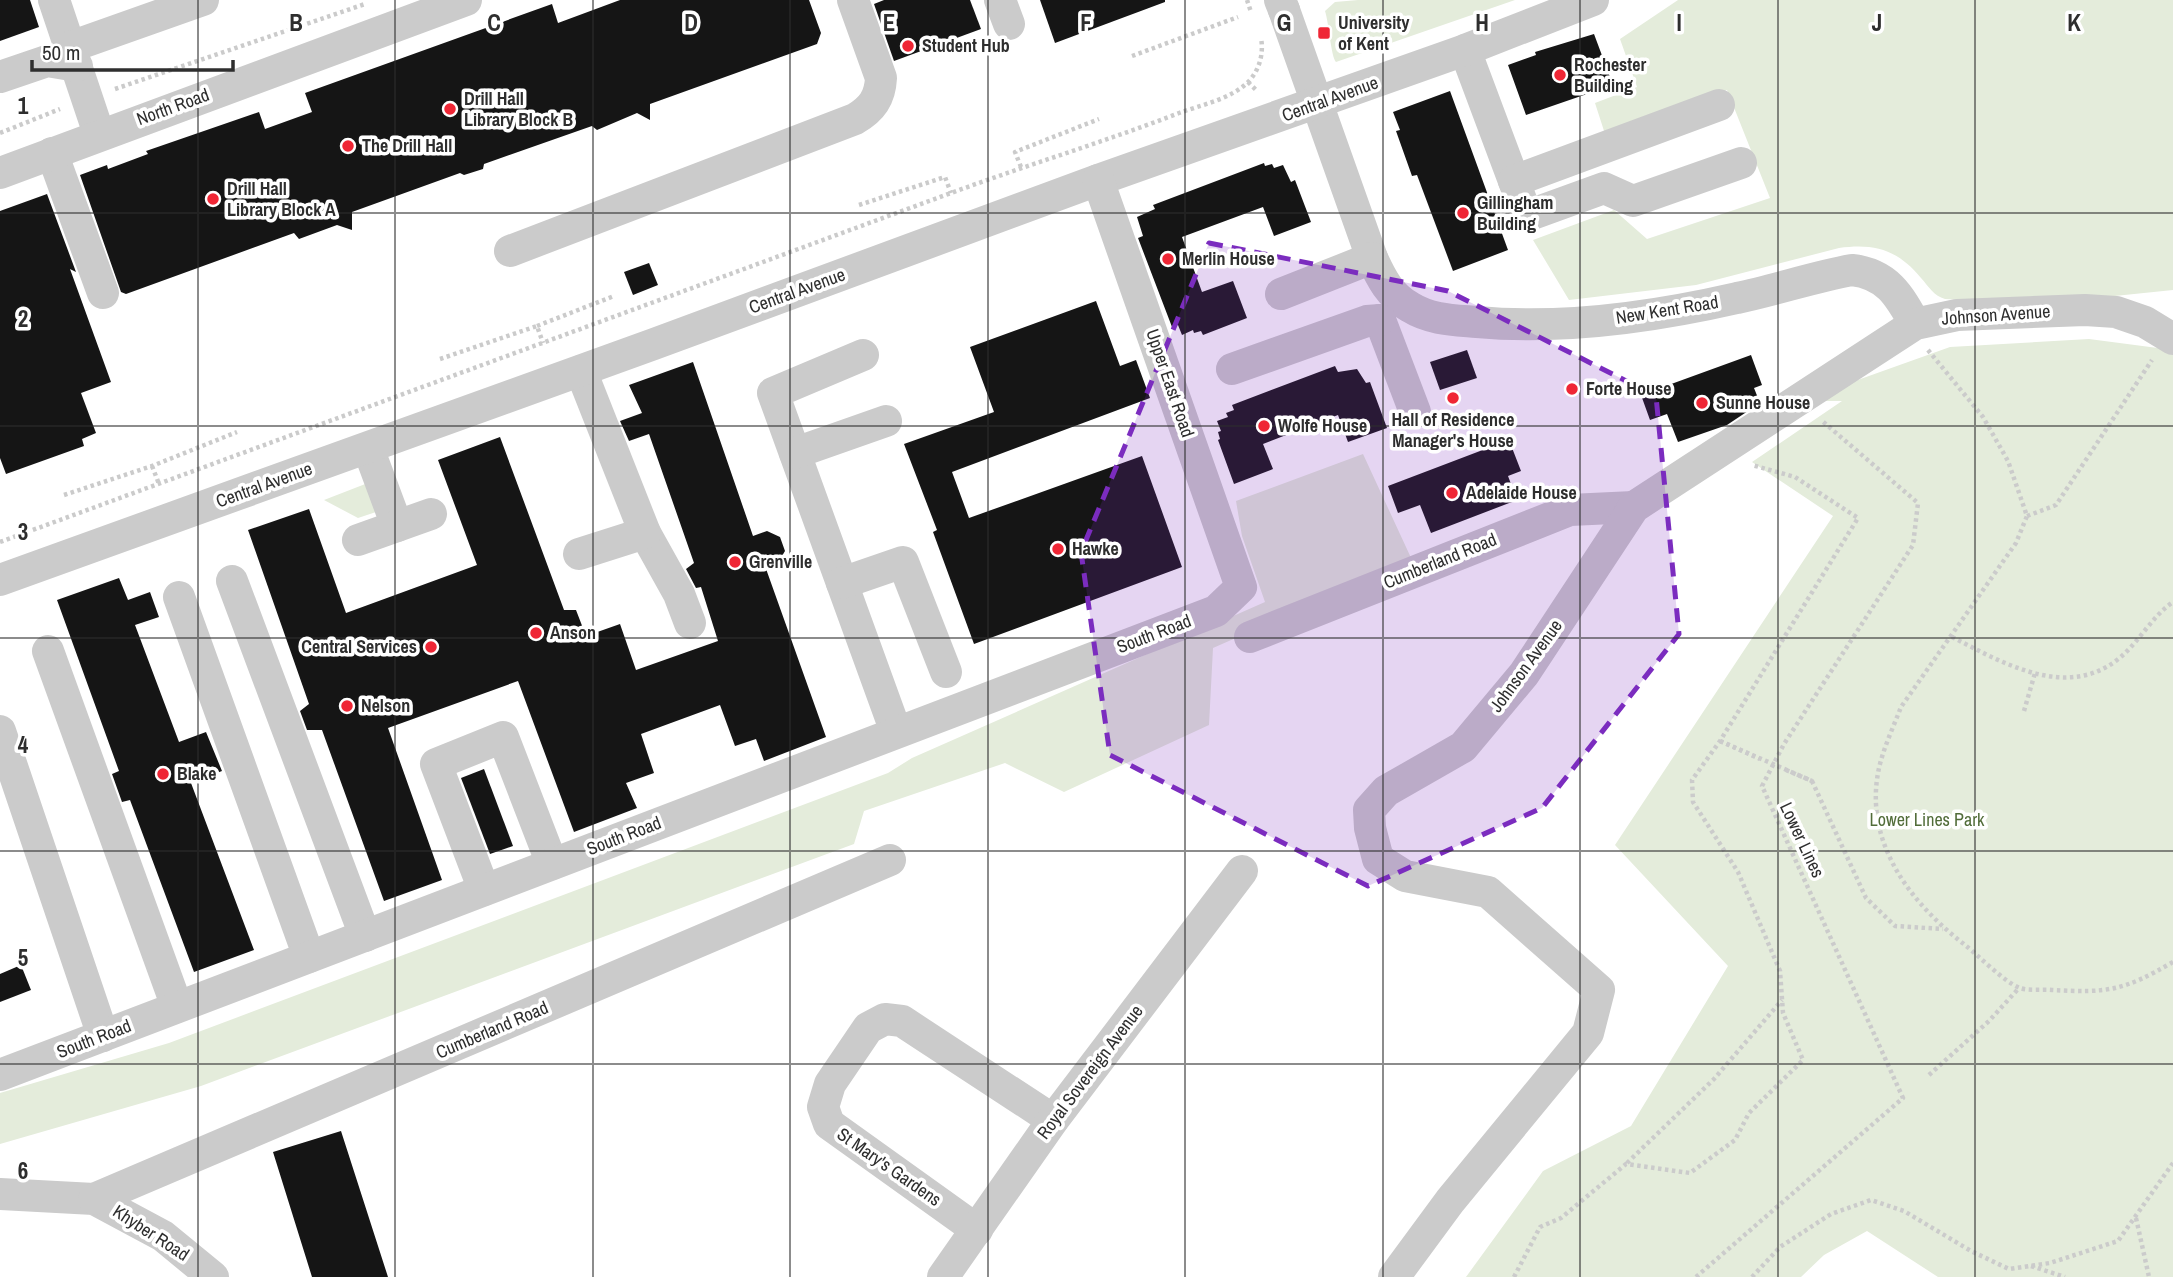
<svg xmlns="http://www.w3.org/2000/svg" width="2173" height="1277" font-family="'Archivo Narrow',sans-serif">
	<rect width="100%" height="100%" fill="#fff"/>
	<g fill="#e4ecdb">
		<path d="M1358,0h157l-179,62c-5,-5 -7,-39 -11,-51l10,-9z"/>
		<path d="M1678,0h495v290l-136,14 -92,-5c-11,-3 -16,-12 -24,-21 -23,-28 -46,-35 -82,-30l-143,37 -127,15 -36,-60 81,-30 33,29 123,-41 -43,-108 -122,44 -10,-31 42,-16 -17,-48z"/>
		<polygon points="2089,339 2173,350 2173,1277 1938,1277 1867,1231 1824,1255 1801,1277 1466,1277 1543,1171 1631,1126 1728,966 1615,845 1833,516 1752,462 1842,401 1799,401 1950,347"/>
		<polygon points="1363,454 1412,560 1213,648 1209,725 1064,792 1005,763 864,811 854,844 201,1086 0,1144 0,1093 169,1043 888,773 912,758 1265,602 1242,536 1236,501"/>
		<polygon points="373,481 382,510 358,518 324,500"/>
	</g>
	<g fill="#151515">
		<polygon points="0,0 30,0 39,27 0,41"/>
		<polygon points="620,0 809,0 821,33 817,44 650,104 650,120 637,113 597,130 592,126 484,164 483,169 464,175 460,173 352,212 352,230 337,225 299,239 294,233 126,294 121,292 80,175 107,165 108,169 148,154 146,151 259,112 265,129 312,112 305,93 552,4 558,23"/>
		<polygon points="884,0 970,0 981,29 894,61 874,4"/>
		<polygon points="1040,0 1165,0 1165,2 1055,43"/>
		<polygon points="1594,34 1613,85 1526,115 1508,65 1536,55 1535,52"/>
		<polygon points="1450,91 1508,250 1453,271 1417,175 1412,176 1396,131 1400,130 1393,112"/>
		<polygon points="1264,163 1265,166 1272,164 1274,168 1283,165 1291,182 1295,180 1311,222 1274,236 1263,207 1182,237 1202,292 1233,281 1247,318 1203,335 1201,331 1194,333 1193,330 1182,335 1178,325 1172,327 1138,238 1143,236 1137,217 1155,209 1153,205"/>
		<polygon points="47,194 76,272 70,269 111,382 81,393 96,433 82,439 84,446 6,474 0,458 0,211"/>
		<polygon points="649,263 658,285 633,295 624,272"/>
		<polygon points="1096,301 1120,366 1136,360 1150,398 952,472 969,518 1142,456 1182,567 974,644 933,532 937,530 904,444 994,412 970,347"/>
		<polygon points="1467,350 1477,378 1440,390 1430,362"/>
		<polygon points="1751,355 1762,385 1754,388 1760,403 1727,425 1678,442 1667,414 1650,420 1641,395"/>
		<polygon points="693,362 753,536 767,531 780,537 785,551 779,561 765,566 826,737 764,761 756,739 735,746 720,705 641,734 654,773 626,783 637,808 574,832 518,681 388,728 442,880 384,901 322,730 307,730 300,711 309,704 248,530 309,509 346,613 477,565 438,460 500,437 564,610 576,610 586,636 620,624 636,670 718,641 701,587 696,588 686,569 694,563 649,434 629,441 620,421 642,413 629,385"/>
		<polygon points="1335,366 1338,372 1357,369 1366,383 1370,382 1387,428 1348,442 1338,415 1263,444 1273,469 1234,484 1218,440 1220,439 1218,432 1221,431 1217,421 1228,417 1226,413 1234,410 1232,405"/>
		<polygon points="1509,440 1521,471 1508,476 1517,500 1431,533 1420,505 1398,513 1388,486"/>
		<polygon points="119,578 128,600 150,592 159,617 135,625 179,742 206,732 222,771 191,783 254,950 194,972 130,800 122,802 112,774 119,771 57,600"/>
		<polygon points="484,769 513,846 490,854 461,778"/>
		<polygon points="21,965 31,990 0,1002 0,974"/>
		<polygon points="341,1131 369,1218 388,1277 312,1277 273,1152"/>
	</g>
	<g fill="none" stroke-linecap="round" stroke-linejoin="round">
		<g stroke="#cbcbcb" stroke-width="4.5" stroke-dasharray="3.5 3.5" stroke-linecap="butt">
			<polyline points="1132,56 1238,17"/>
			<polyline points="1248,82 1256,90"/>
			<polyline points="115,89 365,4"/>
			<polyline points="0,133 60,109"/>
			<polyline points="1021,167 1015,152 1099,119"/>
			<polyline points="859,205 945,177 951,193"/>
			<polyline points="537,326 614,296"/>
			<path d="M1928,350l55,67 25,44 19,55 -11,27 -115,164c-8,21 -19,44 -23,66 -13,72 34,131 87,172 14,11 39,37 55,43 8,3 22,1 32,2 56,3 71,1 121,-28"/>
			<polyline points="440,359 537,326 543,343"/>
			<polyline points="152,466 159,484"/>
			<polyline points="64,495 152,466 237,432"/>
			<polyline points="2027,516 2056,505 2152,360"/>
			<path d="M0,542l951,-349c76,-28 153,-51 228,-80 22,-8 52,-14 69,-31 11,-11 16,-28 13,-44"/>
			<path d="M1952,637c49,25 113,63 165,23 22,-17 34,-43 56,-58"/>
			<polyline points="2024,711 2035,673"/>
			<polyline points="1720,741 1760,759"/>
			<polyline points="1786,770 1812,781 1866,898 1895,926 1943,929"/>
			<polyline points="1929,1075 1989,1021 2019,988"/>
			<polyline points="1627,1163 1714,1079 1782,1000"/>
			<polyline points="2136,1218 2149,1277"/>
			<polyline points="2031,1266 2065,1277"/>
			<polyline points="1514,1277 1540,1227 1561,1218 1626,1164 1690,1173 1735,1140 1749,1113 1803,1060 1783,1013 1780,971 1738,872 1693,802 1692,780 1720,741 1858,518 1795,477 1752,465"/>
			<polyline points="1696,1277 1903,1098 1762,786 1784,744 1913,545 1918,503 1821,420"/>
			<polyline points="1752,1277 1780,1247 1831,1214 1871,1200 1904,1211 1971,1251 2009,1269 2050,1263 2118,1241 2173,1163"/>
		</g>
		<g stroke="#cbcbcb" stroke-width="32">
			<polyline points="54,0 99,134"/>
			<polyline points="1000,0 1009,24"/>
			<path d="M1284,10l88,248c9,20 18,38 38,49 21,13 44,13 67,15 86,8 177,-5 260,-24 39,-8 76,-21 115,-28 35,4 47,25 63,54"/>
			<polyline points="70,47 203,0"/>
			<polyline points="1465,50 1527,216 1604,188 1633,201 1741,163"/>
			<polyline points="0,77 47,61 77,66"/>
			<polyline points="52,153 103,293"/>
			<polyline points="0,173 466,0"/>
			<polyline points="1514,181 1719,105"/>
			<path d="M510,251l345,-132c17,-10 25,-21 26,-41l-28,-78"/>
			<polyline points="1281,294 1372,258"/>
			<polyline points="1380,320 1415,412"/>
			<polyline points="863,355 773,393 896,732"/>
			<polyline points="1232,369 1367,321 1380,320"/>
			<polyline points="368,448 397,526"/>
			<polyline points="795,453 886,421"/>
			<polyline points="645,533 679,594 690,623"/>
			<polyline points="358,540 431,514"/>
			<polyline points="579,554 645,533 581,371"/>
			<polyline points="0,580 654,344 1098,180 1465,50 1593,0"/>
			<polyline points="232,581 365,936"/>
			<polyline points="842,583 903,562 946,672"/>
			<polyline points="179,597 309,957"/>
			<polyline points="1250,637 1570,510 1634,507"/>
			<polyline points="48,651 177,1007"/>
			<polyline points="0,731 103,1036"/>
			<polyline points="484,890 436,764 503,737 552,864"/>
			<polyline points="0,1075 1216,611 1241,587 1098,180"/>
			<polyline points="0,1194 94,1199 163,1236 213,1277"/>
			<polyline points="94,1199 890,860"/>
			<polyline points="977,1230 829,1124 823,1107 830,1084 868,1028 885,1019 902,1021 1053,1120"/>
			<polyline points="943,1277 1053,1120 1242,871"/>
			<polyline points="1394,1277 1450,1201 1588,1033 1599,990 1488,892 1405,876 1378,859 1370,828 1369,810 1386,791 1463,747 1524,674 1634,507 1915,324 1957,315 2085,310 2116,312 2145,322 2173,339"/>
		</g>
		<g stroke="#cbcbcb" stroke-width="4.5" stroke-dasharray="3.5 3.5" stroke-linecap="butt">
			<polyline points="1247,0 1251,12"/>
			<polyline points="1720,741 1812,781"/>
		</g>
		<polyline stroke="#cbcbcb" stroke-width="32" points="1280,0 1284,10"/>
	</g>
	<path fill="#7b2cbf" fill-opacity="0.2" stroke="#7b2cbf" stroke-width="5" stroke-dasharray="14 9" stroke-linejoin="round" d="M1209,243l239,48 208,105 23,238 -137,174 -174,78 -258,-131 -29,-203z"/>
	<path fill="none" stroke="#2e2e2e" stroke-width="2" stroke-opacity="0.55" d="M198,0v1277M395,0v1277M593,0v1277M790,0v1277M988,0v1277M1185,0v1277M1383,0v1277M1580,0v1277M1778,0v1277M1975,0v1277M0,213h2173M0,426h2173M0,638h2173M0,851h2173M0,1064h2173"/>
	<g fill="#ef2635" stroke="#fff" stroke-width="2.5">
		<rect x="1317" y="26" width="14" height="14" rx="3.5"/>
		<circle cx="908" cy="46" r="7"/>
		<circle cx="1560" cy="75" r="7"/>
		<circle cx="450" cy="109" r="7"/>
		<circle cx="348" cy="146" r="7"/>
		<circle cx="213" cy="199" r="7"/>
		<circle cx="1463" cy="213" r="7"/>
		<circle cx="1168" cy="259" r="7"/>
		<circle cx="1572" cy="389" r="7"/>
		<circle cx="1453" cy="398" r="7"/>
		<circle cx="1702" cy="403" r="7"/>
		<circle cx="1264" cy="426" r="7"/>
		<circle cx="1452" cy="493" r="7"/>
		<circle cx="1058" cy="549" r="7"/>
		<circle cx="735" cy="562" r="7"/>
		<circle cx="536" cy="633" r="7"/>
		<circle cx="431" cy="647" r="7"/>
		<circle cx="347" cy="706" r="7"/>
		<circle cx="163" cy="774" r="7"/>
	</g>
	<g text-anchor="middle" stroke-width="7" stroke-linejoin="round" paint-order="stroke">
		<g font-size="18" font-weight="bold" fill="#2e2e2e" stroke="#fff" text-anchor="start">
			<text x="1338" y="29">University<tspan x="1338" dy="21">of Kent</tspan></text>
			<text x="922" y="52">Student Hub</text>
			<text x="1574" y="71">Rochester<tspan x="1574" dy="21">Building</tspan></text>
			<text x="464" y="105">Drill Hall<tspan x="464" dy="21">Library Block B</tspan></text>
			<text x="362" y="152">The Drill Hall</text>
			<text x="227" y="195">Drill Hall<tspan x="227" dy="21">Library Block A</tspan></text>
			<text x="1477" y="209">Gillingham<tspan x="1477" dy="21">Building</tspan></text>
			<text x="1182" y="265">Merlin House</text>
			<text x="1586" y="395">Forte House</text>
			<text x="1716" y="409">Sunne House</text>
			<text x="1453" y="426" text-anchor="middle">Hall of Residence<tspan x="1453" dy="21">Manager's House</tspan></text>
			<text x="1278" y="432">Wolfe House</text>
			<text x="1466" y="499">Adelaide House</text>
			<text x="1072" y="555">Hawke</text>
			<text x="749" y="568">Grenville</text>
			<text x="550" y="639">Anson</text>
			<text x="417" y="653" text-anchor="end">Central Services</text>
			<text x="361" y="712">Nelson</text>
			<text x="177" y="780">Blake</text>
		</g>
		<g font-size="18" fill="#2e2e2e" stroke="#fff">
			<text transform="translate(1330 99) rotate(-20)" y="6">Central Avenue</text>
			<text transform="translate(173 107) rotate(-20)" y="6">North Road</text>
			<text transform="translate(797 291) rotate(-20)" y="6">Central Avenue</text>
			<text transform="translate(1667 310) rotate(-9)" y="6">New Kent Road</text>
			<text transform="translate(1996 315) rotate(-4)" y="6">Johnson Avenue</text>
			<text transform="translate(1170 383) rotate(71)" y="6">Upper East Road</text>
			<text transform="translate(264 485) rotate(-20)" y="6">Central Avenue</text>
			<text transform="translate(1440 561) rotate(-22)" y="6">Cumberland Road</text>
			<text transform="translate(1154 634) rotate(-21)" y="6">South Road</text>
			<text transform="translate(1526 666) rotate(-54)" y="6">Johnson Avenue</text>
			<text transform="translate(624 836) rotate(-21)" y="6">South Road</text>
			<text transform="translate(1802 840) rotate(65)" y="6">Lower Lines</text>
			<text transform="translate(492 1030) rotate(-23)" y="6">Cumberland Road</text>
			<text transform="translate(94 1039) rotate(-21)" y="6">South Road</text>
			<text transform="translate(1090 1072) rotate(-53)" y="6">Royal Sovereign Avenue</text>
			<text transform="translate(889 1167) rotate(35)" y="6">St Mary's Gardens</text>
			<text transform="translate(151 1233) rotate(33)" y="6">Khyber Road</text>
		</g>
		<g font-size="18" fill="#516c39" stroke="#fff">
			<text x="1927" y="826">Lower Lines Park</text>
		</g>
	</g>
	<g font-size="23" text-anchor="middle" font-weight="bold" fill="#2e2e2e" stroke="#fff" stroke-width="7" stroke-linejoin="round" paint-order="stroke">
		<text x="296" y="31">B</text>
		<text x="494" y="31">C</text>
		<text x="691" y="31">D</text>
		<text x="889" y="31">E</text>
		<text x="1086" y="31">F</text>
		<text x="1284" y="31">G</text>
		<text x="1482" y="31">H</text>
		<text x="1679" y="31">I</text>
		<text x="1877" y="31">J</text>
		<text x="2074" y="31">K</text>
		<text x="23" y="114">1</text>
		<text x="23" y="327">2</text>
		<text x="23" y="540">3</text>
		<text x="23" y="753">4</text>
		<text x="23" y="966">5</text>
		<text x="23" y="1179">6</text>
	</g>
	<path d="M32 60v10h201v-10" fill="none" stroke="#2e2e2e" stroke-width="3.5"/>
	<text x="42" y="60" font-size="21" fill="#2e2e2e" stroke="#ffffff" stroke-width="5" paint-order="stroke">50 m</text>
</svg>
